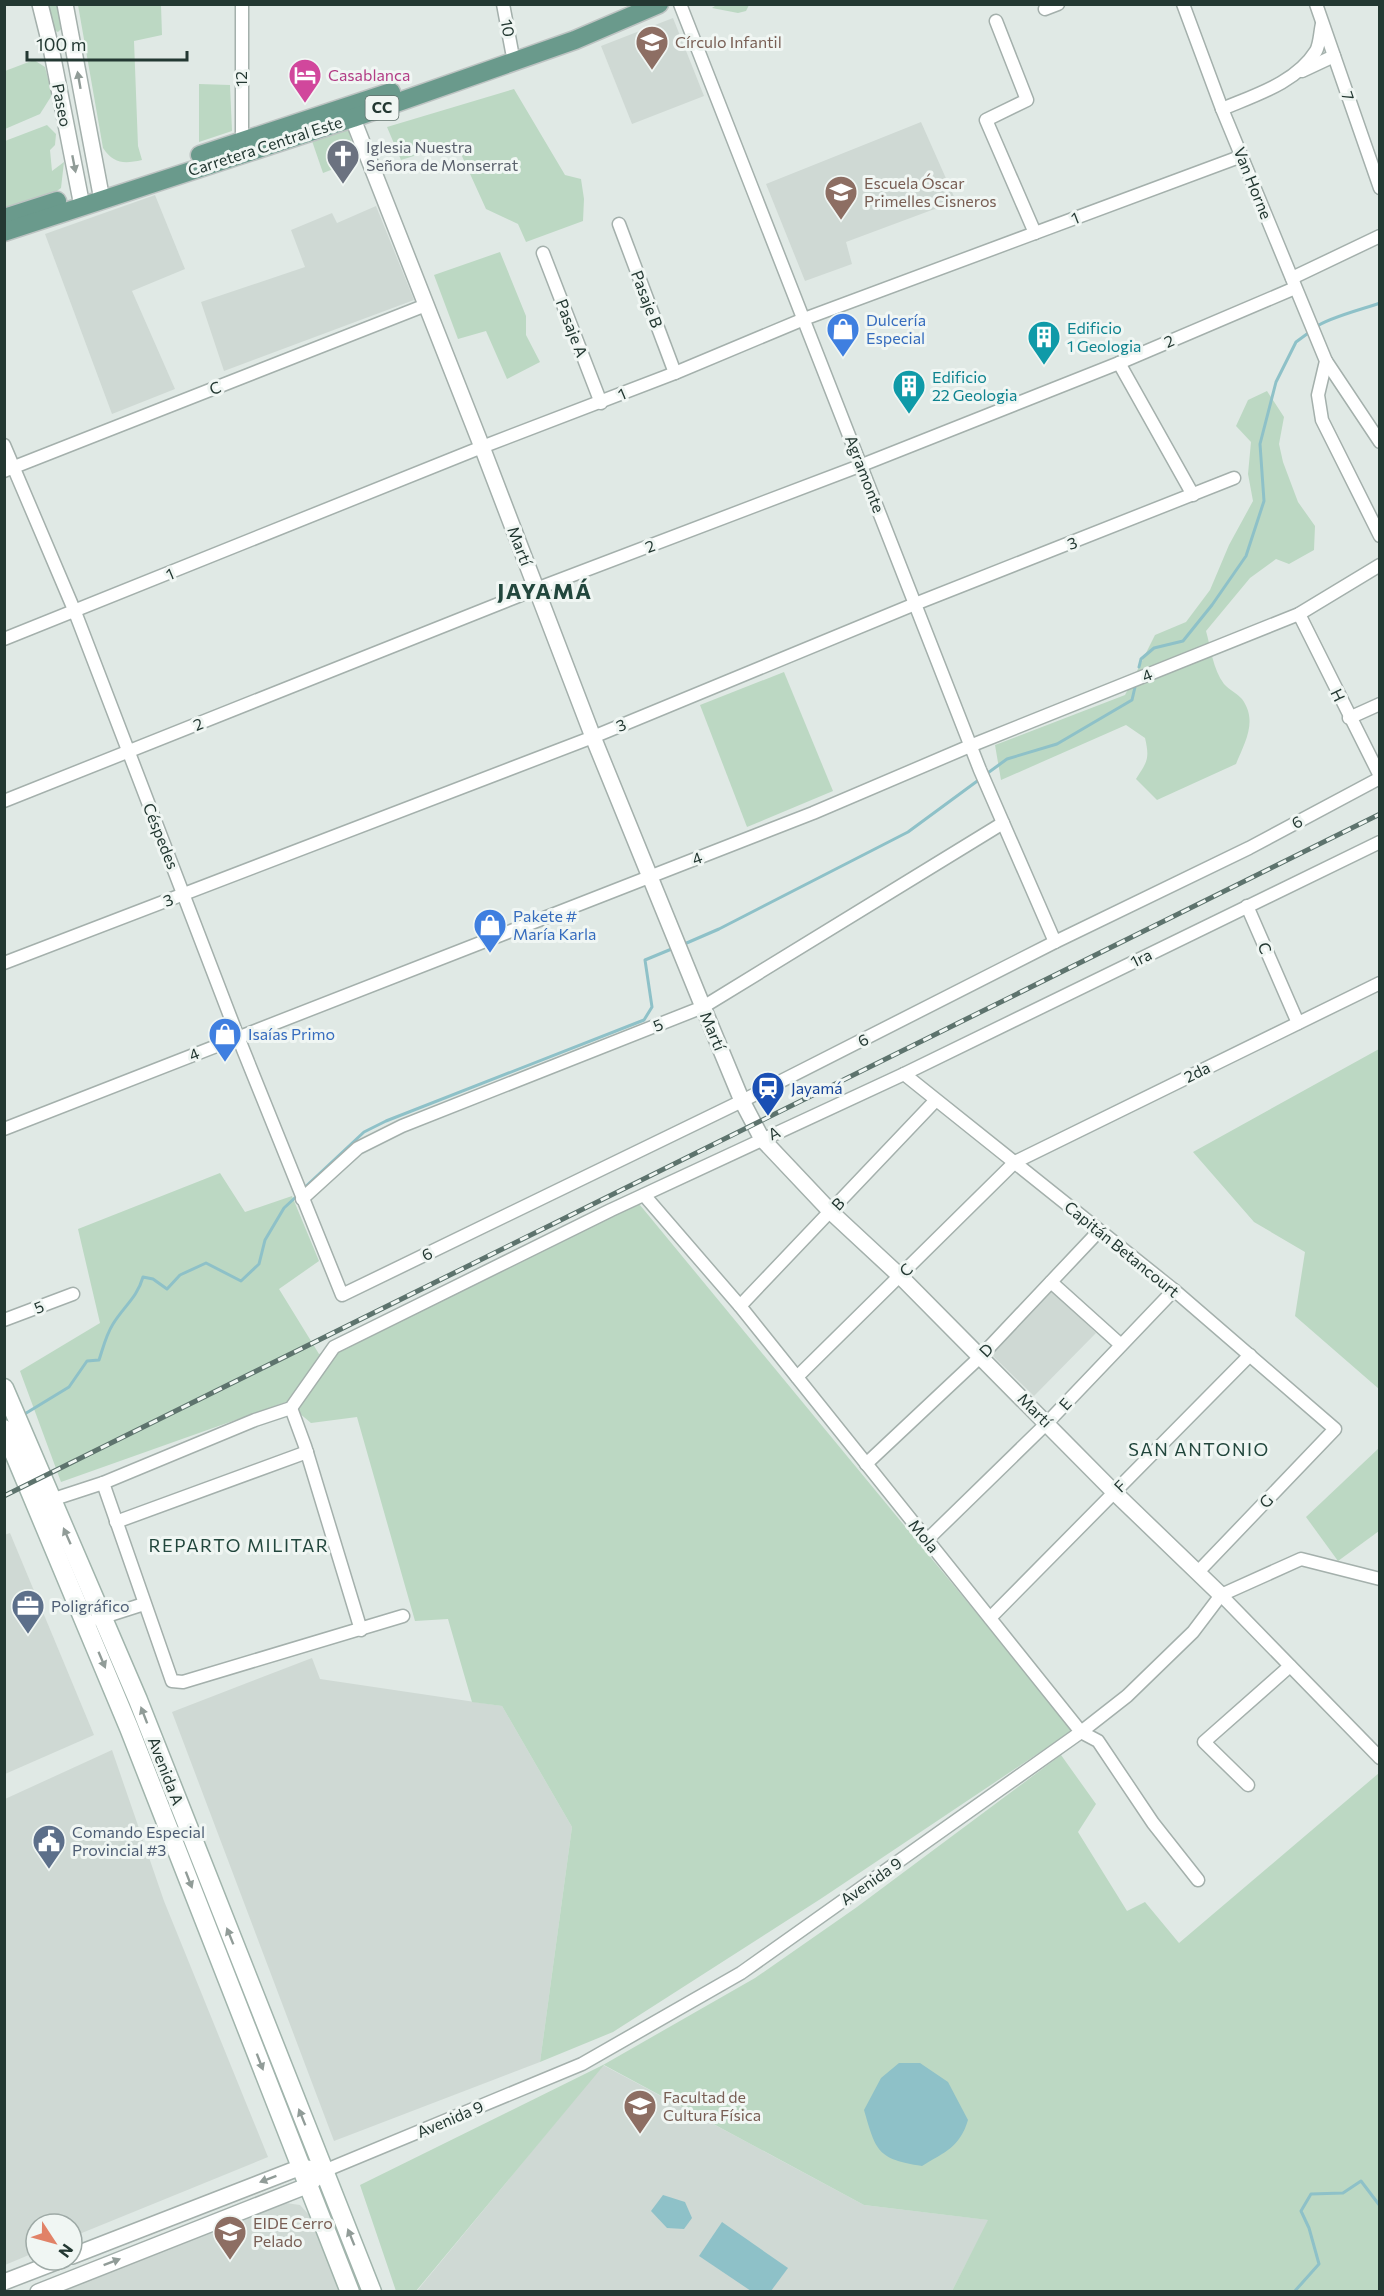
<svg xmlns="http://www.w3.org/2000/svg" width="1384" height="2296" font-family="Commissioner,sans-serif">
	<rect width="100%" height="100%" fill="#e0e9e5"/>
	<g fill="#cfd9d4">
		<polygon points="673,18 704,96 632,124 601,46"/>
		<polygon points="921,122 956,201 846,242 852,264 805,281 766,184"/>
		<polygon points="155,195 185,269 132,291 175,389 112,414 45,234"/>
		<polygon points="376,206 414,300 224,371 201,302 305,267 291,230 332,213 337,223"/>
		<polygon points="1052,1291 1096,1333 1034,1396 992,1355"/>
		<polygon points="10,1533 94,1735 5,1774 4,1535"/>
		<polygon points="312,1658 320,1679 502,1706 572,1827 540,2062 334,2141 172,1712"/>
		<polygon points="112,1750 164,1901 268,2157 72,2237 72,2224 36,2224 36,2252 5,2265 5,1799"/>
		<polygon points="603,2065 864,2205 989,2220 952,2291 416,2292"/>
		<polygon points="286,2203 300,2205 310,2216 339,2291 57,2292 238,2220"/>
	</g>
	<g fill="#bcd8c3">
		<polygon points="718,4 749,4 749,5 746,11 738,13 712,8"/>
		<polygon points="48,5 57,5 61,29 58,32 53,30"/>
		<path d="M78,5h83l1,30 -28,6 4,105 4,14c-18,4 -28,4 -39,-12z"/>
		<polygon points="34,60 45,67 52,95 40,114 5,129 5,71"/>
		<polygon points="199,84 230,85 232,131 199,142"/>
		<polygon points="514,89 565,175 581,179 584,199 583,221 526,242 518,224 486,209 456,143 401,160 387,127"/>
		<polygon points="47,125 56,134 55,145 50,150 52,171 64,162 61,188 54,193 5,209 5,141"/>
		<polygon points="348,129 357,160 323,173 312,141"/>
		<polygon points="500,252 526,316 526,335 540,362 507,379 486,331 458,339 434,275"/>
		<path d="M1267,391l17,26 -5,27 4,18 15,40 17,24 -1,24 -25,14 -13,-5 -26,19 -44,53c5,18 7,38 18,53 5,6 13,9 18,15 16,22 3,43 -6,65l-79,36 -21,-21c11,-17 14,-20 9,-41l-19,-13 -125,55 -6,-35 130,-50 30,-60 31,-13 24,-32 19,-45 24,-44 -5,-27 3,-32 -15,-16 12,-26z"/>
		<polygon points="784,672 833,791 747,827 700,705"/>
		<polygon points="1379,1049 1379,1389 1295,1316 1305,1252 1254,1222 1193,1152"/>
		<polygon points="220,1173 245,1212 292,1196 319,1261 279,1289 319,1354 635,1199 1073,1730 822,1898 613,2032 540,2062 572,1827 502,1706 472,1702 448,1619 415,1621 357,1417 311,1423 286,1402 61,1482 20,1371 100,1323 78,1229"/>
		<polygon points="1379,1448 1379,1531 1338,1561 1306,1517"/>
		<polygon points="1061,1755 1096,1804 1078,1832 1127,1911 1145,1902 1179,1943 1379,1773 1379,2291 952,2291 988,2220 864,2205 604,2065 416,2291 396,2291 360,2185 603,2065 755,1978 857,1907"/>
	</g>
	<g fill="#8ec1c8">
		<path d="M899,2063h21l28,19 20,38c-8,27 -23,32 -46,46 -45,-7 -46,-15 -58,-56l17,-32z"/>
		<polygon points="663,2195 685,2202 692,2218 684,2229 667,2228 651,2211"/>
		<polygon points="722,2222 788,2268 771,2291 751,2291 699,2256"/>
	</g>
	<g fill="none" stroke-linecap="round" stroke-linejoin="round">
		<g stroke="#8ec1c8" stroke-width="3">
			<path d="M1316,327c11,-9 47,-18 64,-24"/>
			<polyline points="1139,667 1141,659 1154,648 1183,641 1212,605 1246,556 1264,501 1260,444 1276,382 1296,342 1311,331"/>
			<polyline points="985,775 1007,759 1057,744 1132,700 1135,687"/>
			<polyline points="682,945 719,929 908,832 980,779"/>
			<polyline points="302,1190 364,1132 386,1121 644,1020 652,1007 645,960 674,948"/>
			<path d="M23,1415l46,-28 18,-26 12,-1c4,-12 7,-25 14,-36 11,-18 24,-26 30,-47l10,2 14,10 13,-14 26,-12 35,18 18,-17 6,-24 19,-32 14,-13"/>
			<polyline points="1294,2292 1319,2264 1309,2228 1301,2211 1311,2194 1343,2193 1361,2181 1380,2206"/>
		</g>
		<g stroke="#a4b0ac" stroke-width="15">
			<g id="minor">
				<polyline points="242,4 242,147"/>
				<polyline points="503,4 512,52"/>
				<polyline points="680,4 980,770 1055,942"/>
				<polyline points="1183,4 1222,109 1326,361 1318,395 1322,420 1380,536"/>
				<polyline points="1316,4 1380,188"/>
				<polyline points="1045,9 1058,4"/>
				<polyline points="996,21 1027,100 986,120 1035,233"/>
				<polyline points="1302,71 1334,56"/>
				<path d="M1222,109c33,-14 74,-26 94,-58 4,-7 4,-19 6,-27"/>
				<polyline points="619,224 675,373"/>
				<polyline points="543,253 601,403"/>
				<polyline points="1292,278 1380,236"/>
				<polyline points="1326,361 1380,442"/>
				<polyline points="1119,363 1193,495"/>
				<polyline points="4,445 75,612 238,1037 342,1295 742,1101 1055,942 1249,848 1380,778"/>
				<polyline points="4,471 426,305"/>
				<polyline points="1299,614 1380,776"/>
				<polyline points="4,639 482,447 675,373 804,319 1242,156"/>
				<polyline points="1349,718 1380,704"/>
				<polyline points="4,801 536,589 862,465 1119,363 1295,288"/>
				<polyline points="1247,906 1298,1023"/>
				<polyline points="4,963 593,737 915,604 1234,478"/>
				<polyline points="904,1074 1174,1290 1335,1429 1197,1573"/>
				<polyline points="4,1129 813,813 970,746 1299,614 1380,565"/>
				<polyline points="644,1195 740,1306 1081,1732 1098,1741 1153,1823 1198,1880"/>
				<polyline points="302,1199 358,1148 402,1126 703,1007 1003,823"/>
				<polyline points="1051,1282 1121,1345"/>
				<polyline points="740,1306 935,1101"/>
				<polyline points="4,1320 73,1294"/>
				<polyline points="797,1377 1015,1162 1380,983"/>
				<polyline points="291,1408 305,1446 361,1630"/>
				<polyline points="866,1464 980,1357 1099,1231"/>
				<polyline points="103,1483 172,1681 183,1682 403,1616"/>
				<polyline points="51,1500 103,1483 255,1420 291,1408 334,1347 611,1210 904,1074 1380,842"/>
				<polyline points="116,1522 307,1452"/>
				<polyline points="927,1540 1047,1423 1174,1290"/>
				<polyline points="1221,1595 1380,1758"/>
				<polyline points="990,1618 1250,1355"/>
				<polyline points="97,1619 144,1604"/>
				<polyline points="1248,1785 1204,1742 1290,1666"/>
				<polyline points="324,2171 582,2064 741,1973 1081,1732 1127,1696 1193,1632 1221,1595 1301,1559 1380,1579"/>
			</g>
		</g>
		<g stroke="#a4b0ac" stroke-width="18">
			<g id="tertiary">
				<polyline points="40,4 51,48 82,206"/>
				<polyline points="65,4 102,200"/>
				<polyline points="349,109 482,447 593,737 703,1007 742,1101 762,1139 831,1212 900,1276 1114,1492 1221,1595"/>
				<polyline points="72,2256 301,2167 324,2171"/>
				<polyline points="4,2282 61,2260"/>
				<polyline points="38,2292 309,2185 315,2179"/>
			</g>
		</g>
		<g stroke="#a1b4ac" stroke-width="21">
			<g id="secondary">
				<polyline points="4,1388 138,1700 372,2292"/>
				<polyline points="4,1429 129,1728 350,2292"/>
			</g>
		</g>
		<g stroke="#bdc3c2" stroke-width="21">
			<g id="primary">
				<polyline points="200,155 391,92"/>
				<polyline points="4,218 57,201"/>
				<polyline points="4,232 353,118 575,40 659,4"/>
			</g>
		</g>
		<use href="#minor" stroke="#fff" stroke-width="12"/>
		<use href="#tertiary" stroke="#fff" stroke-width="15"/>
		<use href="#secondary" stroke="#fff" stroke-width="18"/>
		<use href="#primary" stroke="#6a9a8c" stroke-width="18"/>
		<g stroke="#5d736d" stroke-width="5">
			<polyline id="rail" points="4,1496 1380,814"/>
		</g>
		<use href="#rail" stroke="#f0f6f3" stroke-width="3" stroke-dasharray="9" stroke-linecap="butt"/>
	</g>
	<defs><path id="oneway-solid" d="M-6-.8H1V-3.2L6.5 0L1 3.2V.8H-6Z" transform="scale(1.5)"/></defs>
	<g fill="#919c98">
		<use href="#oneway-solid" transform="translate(79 80) rotate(-100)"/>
		<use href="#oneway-solid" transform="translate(74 164) rotate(79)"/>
		<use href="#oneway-solid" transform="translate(67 1536) rotate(-114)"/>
		<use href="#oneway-solid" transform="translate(102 1660) rotate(67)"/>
		<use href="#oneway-solid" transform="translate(144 1715) rotate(-111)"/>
		<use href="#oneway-solid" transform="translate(189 1880) rotate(69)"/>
		<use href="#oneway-solid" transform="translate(230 1936) rotate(-112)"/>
		<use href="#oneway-solid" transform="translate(260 2062) rotate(69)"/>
		<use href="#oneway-solid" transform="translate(302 2117) rotate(-112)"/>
		<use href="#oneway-solid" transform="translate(268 2179) rotate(159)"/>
		<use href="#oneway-solid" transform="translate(351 2237) rotate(-112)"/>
		<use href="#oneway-solid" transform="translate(112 2262) rotate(-21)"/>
	</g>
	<defs>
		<g id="school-pin" transform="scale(1.725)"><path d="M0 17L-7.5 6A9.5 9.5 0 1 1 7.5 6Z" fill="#8d6e63" stroke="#f0f6f3"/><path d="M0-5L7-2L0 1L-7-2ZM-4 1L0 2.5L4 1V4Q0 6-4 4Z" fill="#fff"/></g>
		<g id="hotel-pin" transform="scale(1.725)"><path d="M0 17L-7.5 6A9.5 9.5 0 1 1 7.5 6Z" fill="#d1479c" stroke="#f0f6f3"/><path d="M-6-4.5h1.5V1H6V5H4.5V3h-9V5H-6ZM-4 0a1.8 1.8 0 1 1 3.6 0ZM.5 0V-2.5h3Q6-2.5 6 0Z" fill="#fff"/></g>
		<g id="church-pin" transform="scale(1.725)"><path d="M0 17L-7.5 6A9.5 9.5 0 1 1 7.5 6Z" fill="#6b7280" stroke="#f0f6f3"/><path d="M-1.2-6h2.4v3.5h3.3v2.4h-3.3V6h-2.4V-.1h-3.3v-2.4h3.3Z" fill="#fff"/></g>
		<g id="shop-pin" transform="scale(1.725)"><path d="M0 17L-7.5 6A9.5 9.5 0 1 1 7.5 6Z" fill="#3f7fe0" stroke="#f0f6f3"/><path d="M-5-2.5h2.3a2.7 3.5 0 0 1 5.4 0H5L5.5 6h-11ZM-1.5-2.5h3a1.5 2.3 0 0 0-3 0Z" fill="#fff"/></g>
		<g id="building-pin" transform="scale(1.725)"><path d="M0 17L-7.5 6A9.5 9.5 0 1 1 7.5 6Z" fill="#0f9aa8" stroke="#f0f6f3"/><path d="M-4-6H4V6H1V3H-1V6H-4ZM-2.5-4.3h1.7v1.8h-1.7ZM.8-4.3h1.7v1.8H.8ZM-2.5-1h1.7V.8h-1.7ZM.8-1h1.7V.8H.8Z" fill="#fff"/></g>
		<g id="station-pin" transform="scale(1.725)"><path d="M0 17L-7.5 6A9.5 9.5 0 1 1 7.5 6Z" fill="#1a4fb4" stroke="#f0f6f3"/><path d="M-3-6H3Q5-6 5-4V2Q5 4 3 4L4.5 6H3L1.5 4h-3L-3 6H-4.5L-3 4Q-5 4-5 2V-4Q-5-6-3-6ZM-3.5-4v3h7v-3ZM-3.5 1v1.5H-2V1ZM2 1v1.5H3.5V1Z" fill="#fff"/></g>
		<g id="office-pin" transform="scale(1.725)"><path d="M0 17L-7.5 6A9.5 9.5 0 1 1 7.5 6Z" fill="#5c6f8a" stroke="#f0f6f3"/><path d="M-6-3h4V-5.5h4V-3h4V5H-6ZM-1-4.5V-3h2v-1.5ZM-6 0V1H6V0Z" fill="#fff"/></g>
		<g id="civic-pin" transform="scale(1.725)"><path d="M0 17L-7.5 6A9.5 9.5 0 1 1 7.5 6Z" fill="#5c6f8a" stroke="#f0f6f3"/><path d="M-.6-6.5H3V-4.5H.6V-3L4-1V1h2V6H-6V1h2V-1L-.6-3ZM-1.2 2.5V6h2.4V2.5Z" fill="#fff"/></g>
		<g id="university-pin" transform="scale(1.725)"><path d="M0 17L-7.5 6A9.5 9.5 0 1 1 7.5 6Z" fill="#8d6e63" stroke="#f0f6f3"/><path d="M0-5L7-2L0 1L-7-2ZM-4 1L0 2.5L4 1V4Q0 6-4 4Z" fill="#fff"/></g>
	</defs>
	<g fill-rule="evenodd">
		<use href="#school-pin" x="652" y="42"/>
		<use href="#hotel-pin" x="305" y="75"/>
		<use href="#church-pin" x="343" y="156"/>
		<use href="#school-pin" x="841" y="192"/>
		<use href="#shop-pin" x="843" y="329"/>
		<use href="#building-pin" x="1044" y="337"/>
		<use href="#building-pin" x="909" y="386"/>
		<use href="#shop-pin" x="490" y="925"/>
		<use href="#shop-pin" x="225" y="1034"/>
		<use href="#station-pin" x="768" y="1088"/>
		<use href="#office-pin" x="28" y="1606"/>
		<use href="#civic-pin" x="49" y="1841"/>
		<use href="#university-pin" x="640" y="2106"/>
		<use href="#school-pin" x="230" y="2232"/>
	</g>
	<g text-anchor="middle" stroke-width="6" stroke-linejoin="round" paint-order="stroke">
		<rect fill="#f0f6f3" stroke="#60716c" stroke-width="1.5" x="365.5" y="96" width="33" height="24" rx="4.5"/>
		<g font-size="15" font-weight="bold" fill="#233832">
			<text x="382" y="113">CC</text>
		</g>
		<g font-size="16" fill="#233832" stroke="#f0f6f3">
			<text transform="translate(508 28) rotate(79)" y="6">10</text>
			<text transform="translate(241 79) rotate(-90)" y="6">12</text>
			<text transform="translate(1348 96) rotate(71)" y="6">7</text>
			<text transform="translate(62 105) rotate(79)" y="6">Paseo</text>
			<text transform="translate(265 146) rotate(-18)" y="6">Carretera Central Este</text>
			<text transform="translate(1253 183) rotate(68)" y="6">Van Horne</text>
			<text transform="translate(1075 218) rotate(-21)" y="6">1</text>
			<text transform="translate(647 299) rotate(69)" y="6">Pasaje B</text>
			<text transform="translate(572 328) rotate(69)" y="6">Pasaje A</text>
			<text transform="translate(1169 341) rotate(-23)" y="6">2</text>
			<text transform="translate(215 388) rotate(-22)" y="6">C</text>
			<text transform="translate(622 394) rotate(-22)" y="6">1</text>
			<text transform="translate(865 474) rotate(69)" y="6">Agramonte</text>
			<text transform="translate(1072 543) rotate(-21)" y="6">3</text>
			<text transform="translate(520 546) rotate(69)" y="6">Martí</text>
			<text transform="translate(650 546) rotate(-21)" y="6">2</text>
			<text transform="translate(170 574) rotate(-22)" y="6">1</text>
			<text transform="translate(1147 675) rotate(-22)" y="6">4</text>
			<text transform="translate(1338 695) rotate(64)" y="6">H</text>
			<text transform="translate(198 724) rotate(-22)" y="6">2</text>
			<text transform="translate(621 725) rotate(-22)" y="6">3</text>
			<text transform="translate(1297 822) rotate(-28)" y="6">6</text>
			<text transform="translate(161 836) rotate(68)" y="6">Céspedes</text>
			<text transform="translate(697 858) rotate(-20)" y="6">4</text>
			<text transform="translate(168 900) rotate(-21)" y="6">3</text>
			<text transform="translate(1265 948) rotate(67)" y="6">C</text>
			<text transform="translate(1141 958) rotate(-26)" y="6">1ra</text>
			<text transform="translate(658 1025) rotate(-22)" y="6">5</text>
			<text transform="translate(713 1031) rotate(67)" y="6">Martí</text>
			<text transform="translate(863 1040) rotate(-27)" y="6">6</text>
			<text transform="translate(194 1054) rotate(-22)" y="6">4</text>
			<text transform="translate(1197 1072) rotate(-26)" y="6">2da</text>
			<text transform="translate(774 1133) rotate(-25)" y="6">A</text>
			<text transform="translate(838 1204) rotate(-47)" y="6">B</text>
			<text transform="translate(1122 1249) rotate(39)" y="6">Capitán Betancourt</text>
			<text transform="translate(427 1254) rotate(-26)" y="6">6</text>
			<text transform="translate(906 1270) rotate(-45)" y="6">C</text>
			<text transform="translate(39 1307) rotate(-21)" y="6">5</text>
			<text transform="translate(986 1350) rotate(-46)" y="6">D</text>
			<text transform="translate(1065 1404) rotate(-47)" y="6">E</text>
			<text transform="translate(1035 1410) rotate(45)" y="6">Martí</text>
			<text transform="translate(1120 1486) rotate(-45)" y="6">F</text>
			<text transform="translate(1266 1501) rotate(-46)" y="6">G</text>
			<text transform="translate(924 1536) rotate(51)" y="6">Mola</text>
			<text transform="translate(166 1771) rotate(69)" y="6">Avenida A</text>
			<text transform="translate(871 1881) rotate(-35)" y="6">Avenida 9</text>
			<text transform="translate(450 2119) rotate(-23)" y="6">Avenida 9</text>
		</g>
		<g font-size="16" fill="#785e54" stroke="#f0f6f3" text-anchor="start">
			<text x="675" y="48">Círculo Infantil</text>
			<text x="864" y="189">Escuela Óscar<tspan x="864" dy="18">Primelles Cisneros</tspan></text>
			<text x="663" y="2103">Facultad de<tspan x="663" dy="18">Cultura Física</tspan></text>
			<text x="253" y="2229">EIDE Cerro<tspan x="253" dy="18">Pelado</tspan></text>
		</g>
		<g font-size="16" fill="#b23c85" stroke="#f0f6f3" text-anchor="start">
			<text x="328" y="81">Casablanca</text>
		</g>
		<g font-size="16" fill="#5b616d" stroke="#f0f6f3" text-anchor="start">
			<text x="366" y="153">Iglesia Nuestra<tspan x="366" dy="18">Señora de Monserrat</tspan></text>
		</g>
		<g font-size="16" fill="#366cbe" stroke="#f0f6f3" text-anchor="start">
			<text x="866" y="326">Dulcería<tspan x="866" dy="18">Especial</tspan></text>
			<text x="513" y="922">Pakete #<tspan x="513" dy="18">María Karla</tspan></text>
			<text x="248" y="1040">Isaías Primo</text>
		</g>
		<g font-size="16" fill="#0d838f" stroke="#f0f6f3" text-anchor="start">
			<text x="1067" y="334">Edificio<tspan x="1067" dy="18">1 Geologia</tspan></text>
			<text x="932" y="383">Edificio<tspan x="932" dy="18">22 Geologia</tspan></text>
		</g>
		<g font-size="16" fill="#164399" stroke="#f0f6f3" text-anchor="start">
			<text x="791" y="1094">Jayamá</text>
		</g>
		<g font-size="16" fill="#4e5e75" stroke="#f0f6f3" text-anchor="start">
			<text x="51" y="1612">Poligráfico</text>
			<text x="72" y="1838">Comando Especial<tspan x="72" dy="18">Provincial #3</tspan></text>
		</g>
		<g font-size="18" letter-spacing="1.5" fill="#22473d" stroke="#f0f6f3">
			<text x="1199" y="1456">SAN ANTONIO</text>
			<text x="239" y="1552">REPARTO MILITAR</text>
		</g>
		<g font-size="22" font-weight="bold" letter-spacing="1.5" fill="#22473d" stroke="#f0f6f3">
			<text x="545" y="599">JAYAMÁ</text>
		</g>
	</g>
	<rect width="1384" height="2296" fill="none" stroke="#233832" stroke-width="12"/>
	<g transform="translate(54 2242) rotate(126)"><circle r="28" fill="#f0f6f3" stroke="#9eaaa6" stroke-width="1.5"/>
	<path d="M0-4.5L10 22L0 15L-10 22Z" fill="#e18267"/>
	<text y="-9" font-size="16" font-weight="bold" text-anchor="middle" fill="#233832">N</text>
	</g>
	<path d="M27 51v9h160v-9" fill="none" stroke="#233832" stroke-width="3"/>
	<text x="36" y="51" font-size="18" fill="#233832" stroke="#f0f6f3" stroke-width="4.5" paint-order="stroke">100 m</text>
</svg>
